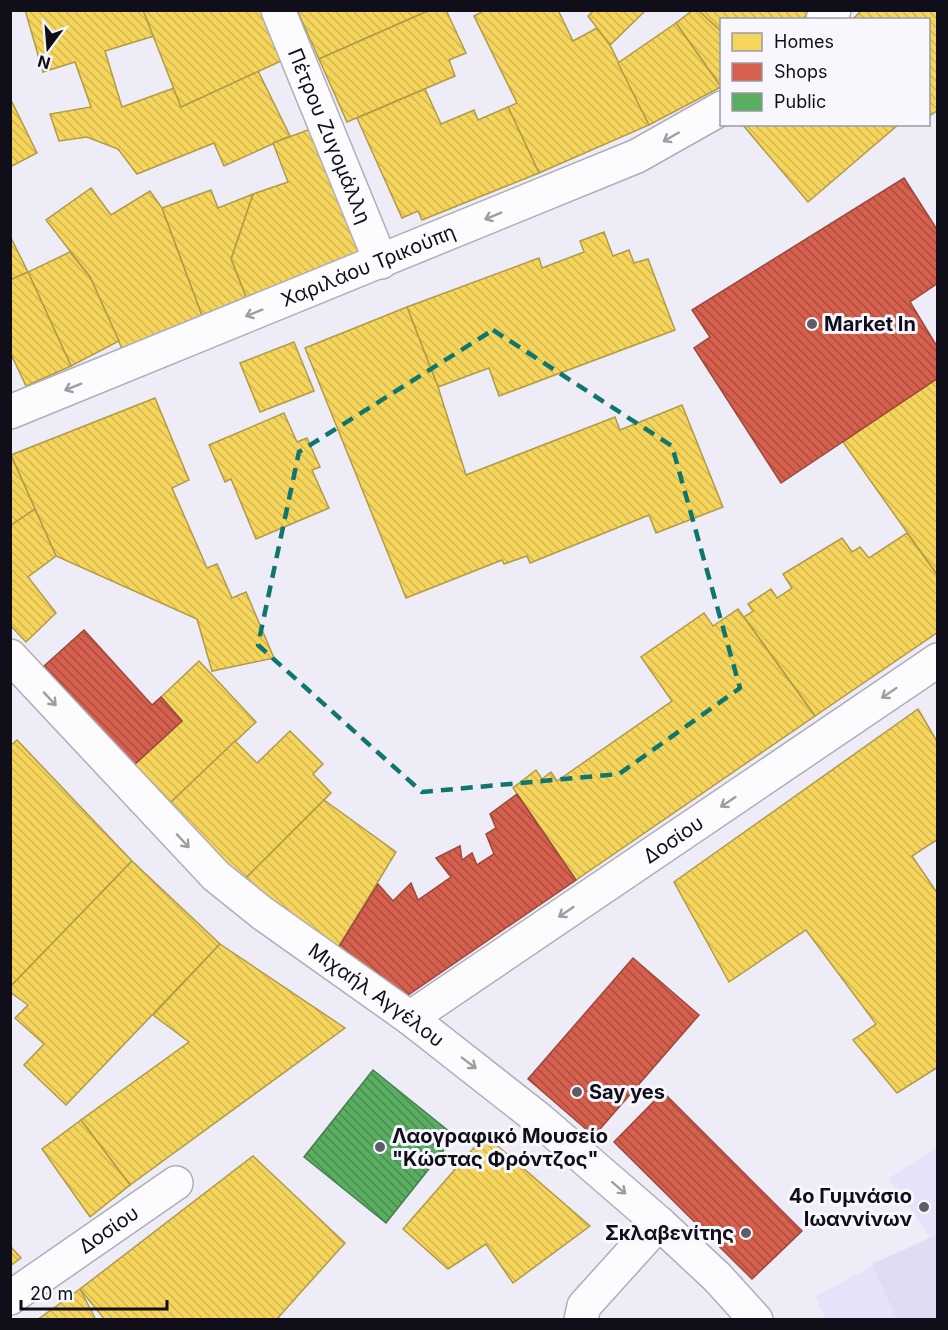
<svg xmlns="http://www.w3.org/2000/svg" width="948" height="1330" font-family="Inter,sans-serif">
	<defs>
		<pattern id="homes-back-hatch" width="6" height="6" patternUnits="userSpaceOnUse" patternTransform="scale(1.5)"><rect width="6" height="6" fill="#f6d55c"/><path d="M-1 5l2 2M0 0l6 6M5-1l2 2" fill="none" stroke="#d2b64f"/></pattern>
		<pattern id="shops-back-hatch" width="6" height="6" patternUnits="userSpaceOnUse" patternTransform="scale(1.5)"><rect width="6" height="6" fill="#d6604d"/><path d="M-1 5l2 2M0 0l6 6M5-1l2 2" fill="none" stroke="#ac4e3f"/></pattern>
		<pattern id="public-back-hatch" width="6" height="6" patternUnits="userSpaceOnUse" patternTransform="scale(1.5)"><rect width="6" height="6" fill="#5aae61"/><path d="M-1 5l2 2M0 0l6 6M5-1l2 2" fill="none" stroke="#498c4f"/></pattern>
	</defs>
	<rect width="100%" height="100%" fill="#eeecf7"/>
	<polygon fill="#e5e3f9" points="937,1148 937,1319 826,1319 815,1296 930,1237 889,1178"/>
	<polygon fill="#dfdcf3" points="937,1235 937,1319 897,1319 872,1264"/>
	<g fill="url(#homes-back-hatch)" stroke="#b19a48" stroke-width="1.5">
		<polygon points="25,10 143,10 154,36 105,51 122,107 174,88 181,107 258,71 290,136 224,166 214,143 137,174 118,149 87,137 59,141 50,114 91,107 75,62 43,72"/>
		<polygon points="143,10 263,10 283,60 181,107"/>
		<polygon points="297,10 430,10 319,59"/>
		<polygon points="430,10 446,10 466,53 449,60 455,76 347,122 319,59"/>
		<polygon points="485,10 558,10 573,41 597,28 610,45 649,125 539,173 508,107 517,103 474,16"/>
		<polygon points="594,10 646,10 610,45 588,16"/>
		<polygon points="693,10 698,10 722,32 721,87 676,23"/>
		<polygon points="698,10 812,10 801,20 722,20 722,32"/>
		<polygon points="862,10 938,10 938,110 931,115 928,112 928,20 852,20"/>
		<polygon points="676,23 721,87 649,125 618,63"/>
		<polygon points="425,89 441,124 474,110 478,120 508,107 539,173 422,220 418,211 402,218 357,118"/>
		<polygon points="10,98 37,153 10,167"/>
		<polygon points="742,124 899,124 808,202"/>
		<polygon points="316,127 366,257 248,302 231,259 253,194 288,182 273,143"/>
		<polygon points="91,188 111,215 150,191 162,208 203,318 124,353 90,277 46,220"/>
		<polygon points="211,190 218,208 253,194 231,259 248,302 203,318 162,208"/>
		<polygon points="604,232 613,256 629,250 634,263 648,259 675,330 499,396 489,368 438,387 407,307 539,258 542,268 584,252 580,241"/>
		<polygon points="10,236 28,272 10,280"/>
		<polygon points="70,252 90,277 119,341 71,366 28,272"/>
		<polygon points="28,272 71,366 26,386 10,352 10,280"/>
		<polygon points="407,307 438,387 466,475 615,417 620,430 682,405 723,507 656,533 649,515 530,563 527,556 504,564 502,560 406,598 305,348"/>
		<polygon points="294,342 314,391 260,412 240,363"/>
		<polygon points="938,378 938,576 843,442"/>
		<polygon points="155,398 189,480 172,488 207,568 217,564 232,598 246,592 274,658 212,671 197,619 56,556 11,455"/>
		<polygon points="284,413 297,442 307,438 320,467 312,470 329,508 256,539 231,479 225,482 209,445"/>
		<polygon points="10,453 35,509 10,526"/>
		<polygon points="35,509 56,556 28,577 56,613 26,642 10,625 10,526"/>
		<polygon points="907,533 938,576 938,632 815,716 744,617 753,611 748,604 771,589 777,598 792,588 783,574 842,538 852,552 860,547 869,558"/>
		<polygon points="738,609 815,716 576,880 513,788 536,770 542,779 551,772 557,781 672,701 641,657 704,613 713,626"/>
		<polygon points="199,661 256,722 170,803 134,765 182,721 161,697"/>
		<polygon points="918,709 938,743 938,839 912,856 938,894 938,1067 897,1093 853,1040 876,1024 806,930 729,982 674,882"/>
		<polygon points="290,731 323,764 313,774 331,793 243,881 170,803 235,741 257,763"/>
		<polygon points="17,740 132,861 10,987 10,746"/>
		<polygon points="324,800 396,852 338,948 243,881"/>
		<polygon points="132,861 220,944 66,1105 24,1065 44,1044 15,1018 28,1005 10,992 10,987"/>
		<polygon points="220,944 345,1028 130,1185 81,1120 189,1042 153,1015"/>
		<polygon points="81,1120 130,1185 90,1217 42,1149"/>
		<polygon points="485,1135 590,1226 513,1283 486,1244 448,1269 403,1229"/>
		<polygon points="253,1156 345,1243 276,1320 105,1320 80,1289"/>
		<polygon points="10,1246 21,1258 10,1266"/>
		<polygon points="80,1289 96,1320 37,1320"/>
	</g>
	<g fill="url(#shops-back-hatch)" stroke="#9b483d" stroke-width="1.5">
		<polygon points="904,178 938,231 938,283 910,302 938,348 938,378 781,483 694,348 710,337 692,310"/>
		<polygon points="84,630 152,705 161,697 182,721 134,765 44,666"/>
		<polygon points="517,794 576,880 408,995 338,948 378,884 393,901 411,883 418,900 451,877 436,858 460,846 462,860 472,853 477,865 494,854 486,834 496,828 490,814"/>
		<polygon points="633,958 699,1015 594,1136 528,1079"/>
		<polygon points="663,1092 802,1231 752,1279 614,1142"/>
	</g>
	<polygon fill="url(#public-back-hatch)" stroke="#447e4b" stroke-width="1.5" points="373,1070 455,1136 386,1223 304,1157"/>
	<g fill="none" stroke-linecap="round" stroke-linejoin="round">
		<g stroke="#afaeb8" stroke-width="36">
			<g id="minor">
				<path id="s1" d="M278,10l103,252"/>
				<polyline points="823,20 834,10"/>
				<path id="s2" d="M10,412l627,-256 85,-48"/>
				<path id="s3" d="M10,656l206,220 46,37 148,105 130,102 119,103 58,54 39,43"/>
				<path id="s4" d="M410,1018l528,-358"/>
				<path id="s5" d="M10,1298l166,-115"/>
				<polyline points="581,1320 584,1306 659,1223"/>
			</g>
		</g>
		<use href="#minor" stroke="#fcfcfe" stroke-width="33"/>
	</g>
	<defs><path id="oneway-shaft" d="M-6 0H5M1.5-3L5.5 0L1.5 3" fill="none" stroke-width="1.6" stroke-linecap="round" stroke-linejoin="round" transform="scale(1.5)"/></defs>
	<g stroke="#9e9da2">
		<use href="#oneway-shaft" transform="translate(671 137) rotate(150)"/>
		<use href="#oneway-shaft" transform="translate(493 216) rotate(158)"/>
		<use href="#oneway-shaft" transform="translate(254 313) rotate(158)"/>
		<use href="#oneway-shaft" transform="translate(73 387) rotate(158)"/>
		<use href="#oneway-shaft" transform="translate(889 693) rotate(146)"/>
		<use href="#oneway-shaft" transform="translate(50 699) rotate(47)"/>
		<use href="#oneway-shaft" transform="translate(728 802) rotate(146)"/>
		<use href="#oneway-shaft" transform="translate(183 841) rotate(47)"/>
		<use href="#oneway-shaft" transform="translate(566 912) rotate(146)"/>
		<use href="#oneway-shaft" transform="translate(469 1063) rotate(37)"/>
		<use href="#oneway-shaft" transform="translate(619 1188) rotate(41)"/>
	</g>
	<path fill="none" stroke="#0f766e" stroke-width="4.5" stroke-dasharray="12 8" stroke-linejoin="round" d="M493,330l179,116 68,242 -121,86 -197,18 -164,-147 41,-193z"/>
	<g fill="#5e5c67" stroke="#f7f7fd" stroke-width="2">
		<circle cx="812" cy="324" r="6"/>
		<circle cx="577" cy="1092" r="6"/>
		<circle cx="380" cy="1147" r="6"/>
		<circle cx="924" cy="1207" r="6"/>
		<circle cx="746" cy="1233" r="6"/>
	</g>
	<g text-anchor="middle" stroke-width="6" stroke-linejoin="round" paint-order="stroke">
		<g font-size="20" fill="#100f19" stroke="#f7f7fd">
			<text dy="7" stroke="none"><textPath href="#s1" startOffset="136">Πέτρου Ζυγομάλλη</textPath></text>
			<text dy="7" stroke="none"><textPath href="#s2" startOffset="387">Χαριλάου Τρικούπη</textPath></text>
			<text dy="7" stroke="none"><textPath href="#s4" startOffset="318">Δοσίου</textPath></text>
			<text dy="7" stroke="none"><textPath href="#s3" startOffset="501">Μιχαήλ Αγγέλου</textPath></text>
			<text dy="7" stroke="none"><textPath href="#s5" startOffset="120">Δοσίου</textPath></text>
		</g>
		<g font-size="20" font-weight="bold" fill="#100f19" stroke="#f7f7fd" text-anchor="start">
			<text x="824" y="331">Market In</text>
			<text x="589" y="1099">Say yes</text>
			<text x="392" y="1143">Λαογραφικό Μουσείο<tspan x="392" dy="23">"Κώστας Φρόντζος"</tspan></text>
			<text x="912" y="1203" text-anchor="end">4ο Γυμνάσιο<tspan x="912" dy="23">Ιωαννίνων</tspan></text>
			<text x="734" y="1240" text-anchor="end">Σκλαβενίτης</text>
		</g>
	</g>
	<rect width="948" height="1330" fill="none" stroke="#100f19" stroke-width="24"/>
	<rect x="720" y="18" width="210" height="108" fill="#f7f7fd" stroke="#9b9aa2" stroke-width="1.5"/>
	<rect x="732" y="33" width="30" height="18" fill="#f6d55c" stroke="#9b9aa2" stroke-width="1.5"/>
	<text x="774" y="48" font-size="18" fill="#100f19">Homes</text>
	<rect x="732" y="63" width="30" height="18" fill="#d6604d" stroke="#9b9aa2" stroke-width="1.5"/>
	<text x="774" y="78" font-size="18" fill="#100f19">Shops</text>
	<rect x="732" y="93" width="30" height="18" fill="#5aae61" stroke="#9b9aa2" stroke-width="1.5"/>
	<text x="774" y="108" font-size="18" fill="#100f19">Public</text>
	<g transform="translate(48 48) rotate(196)" stroke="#f7f7fd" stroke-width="4.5" paint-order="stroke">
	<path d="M0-4.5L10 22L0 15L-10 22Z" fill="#100f19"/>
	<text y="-9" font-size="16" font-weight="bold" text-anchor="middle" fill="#100f19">N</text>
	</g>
	<path d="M21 1300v9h146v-9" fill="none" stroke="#100f19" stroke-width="3"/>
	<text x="30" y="1300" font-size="18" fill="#100f19" stroke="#f7f7fd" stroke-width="4.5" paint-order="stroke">20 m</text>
</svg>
